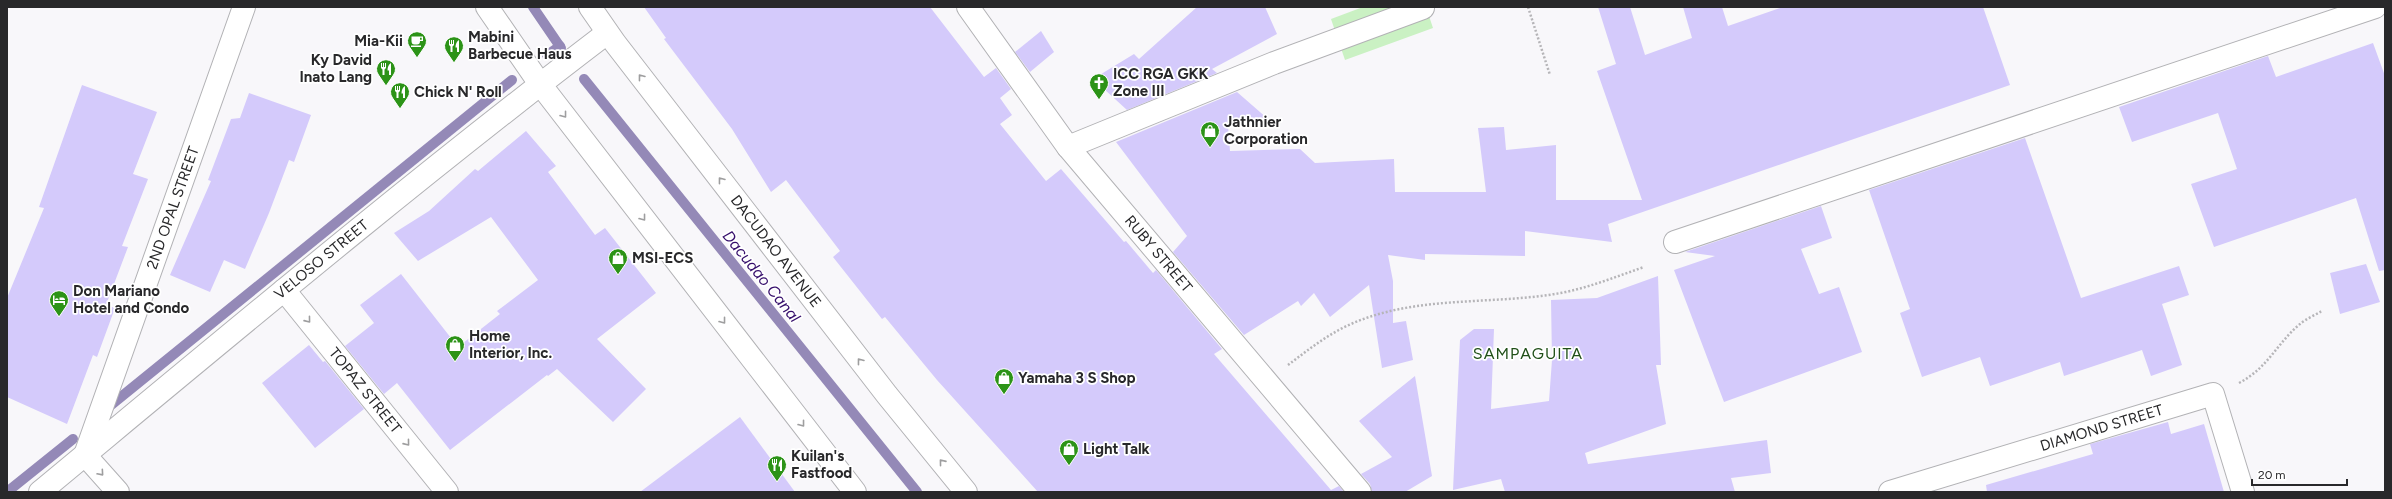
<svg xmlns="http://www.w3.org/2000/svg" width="2392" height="499" font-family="Figtree,sans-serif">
	<rect width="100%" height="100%" fill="#f8f7fa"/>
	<polygon fill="#caf1c3" points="1363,7 1426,7 1433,28 1345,60 1331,19"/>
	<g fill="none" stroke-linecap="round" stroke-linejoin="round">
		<g stroke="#9489b7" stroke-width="10">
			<polyline points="533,7 561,48"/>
			<polyline points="547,55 560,46"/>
			<polyline points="584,79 917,492"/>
			<polyline points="111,405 512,80"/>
			<polyline points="7,492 73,439"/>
		</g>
	</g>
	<g fill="#d4cafb">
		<polygon points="644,7 930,7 984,77 996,68 1011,89 1000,98 1012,115 1000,124 1046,181 1061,169 1124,242 1126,241 1153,273 1156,270 1222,349 1214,354 1331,490 1339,486 1344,492 1038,492 937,380 885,317 882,319 833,257 840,251 786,180 771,192 732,129 664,39 666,38"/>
		<polygon points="1197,7 1265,7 1277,34 1212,69 1217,73 1127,110 1093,79 1134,54 1139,59"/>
		<polygon points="1598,7 1630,7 1645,55 1692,38 1683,7 1722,7 1728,26 1783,7 1983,7 2010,85 1608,224 1612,242 1525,231 1525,256 1425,254 1425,260 1388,255 1393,281 1393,323 1406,321 1413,360 1382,368 1369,285 1330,317 1314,293 1301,306 1298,301 1244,335 1173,252 1187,236 1116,142 1237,92 1268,119 1228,126 1230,151 1300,149 1315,163 1394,159 1395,192 1486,192 1478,128 1504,127 1506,150 1556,145 1556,200 1642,200 1597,71 1616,64"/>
		<polygon points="1041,31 1054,52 1030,72 1015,52"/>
		<polygon points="2373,43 2385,76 2385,270 2379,271 2356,198 2214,247 2191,184 2237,169 2218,113 2132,142 2119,107 2268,56 2276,77"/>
		<polygon points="82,85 157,112 133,174 148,179 122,246 128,247 106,305 115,308 97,357 93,355 67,424 7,397 7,298 44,208 39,207"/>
		<polygon points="249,93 311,115 294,162 289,160 269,213 245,269 224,260 210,292 170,275 211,181 208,180 231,119 240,118"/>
		<polygon points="526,131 556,166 548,172 595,235 605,228 656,293 597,339 646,389 613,422 557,369 548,376 547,375 450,450 397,383 384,394 345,346 374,323 360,305 401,274 458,347 500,314 497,311 538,280 491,217 418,261 394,233 429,211 475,169 478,171"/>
		<polygon points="2025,138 2081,298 2179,266 2189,295 2162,304 2182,365 2151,376 2142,350 2064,376 2060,362 1990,386 1980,357 1922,377 1900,313 1910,309 1869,190"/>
		<polygon points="1821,206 1832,238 1801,249 1819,294 1839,287 1862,352 1724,402 1674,270 1715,256 1685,252"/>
		<polygon points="2366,264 2380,302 2340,314 2330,273"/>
		<polygon points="1658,276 1661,365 1656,365 1666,424 1585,453 1588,464 1767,440 1771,473 1731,478 1735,492 1505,492 1501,479 1453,490 1460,340 1474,329 1494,329 1491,409 1549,401 1552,360 1551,300 1597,298"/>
		<polygon points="309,345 323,362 325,361 364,409 315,448 262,383"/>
		<polygon points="1415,376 1432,476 1405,492 1372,492 1370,484 1361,474 1392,457 1359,421"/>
		<polygon points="740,417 795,492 640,492"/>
		<polygon points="2168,422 2171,434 2204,424 2224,492 1987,492 1986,485 2093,454 2090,444"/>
	</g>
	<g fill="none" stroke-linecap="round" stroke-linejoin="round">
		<g stroke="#b2b2b5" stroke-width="24">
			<g id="minor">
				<path id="s1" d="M968,7l100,140 292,345"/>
				<polyline points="1068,147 1274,63 1423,8"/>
				<polyline points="1675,242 2375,7"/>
				<path id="s2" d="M284,290l163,202"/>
				<path id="s3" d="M40,492c187,-155 374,-312 567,-459"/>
				<path id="s4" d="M118,492l-33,-37 159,-448"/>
				<path id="s5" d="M1890,492l323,-98 30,98"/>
			</g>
		</g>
		<g stroke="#b2b2b5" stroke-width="24">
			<g id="major">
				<polyline points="487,7 540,84 855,492"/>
				<path id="s6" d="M590,7l25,36 272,352 79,97"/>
			</g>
		</g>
		<g stroke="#b6b5b8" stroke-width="2.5" stroke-dasharray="2 2" stroke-linecap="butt">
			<polyline points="1528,7 1550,75"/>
			<path d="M1288,365c20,-15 40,-31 63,-41 68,-30 144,-18 215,-32 27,-6 52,-16 78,-25"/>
			<path d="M2239,383c29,-15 38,-40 61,-59 6,-5 15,-9 22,-13"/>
		</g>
		<use href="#minor" stroke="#fff" stroke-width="22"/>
		<use href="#major" stroke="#fff" stroke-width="22"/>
	</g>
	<defs><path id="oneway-chevron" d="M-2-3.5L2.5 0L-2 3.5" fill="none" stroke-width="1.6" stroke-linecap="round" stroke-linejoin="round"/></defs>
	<g stroke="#9e9e9f">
		<use href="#oneway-chevron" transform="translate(641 77) rotate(-128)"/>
		<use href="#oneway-chevron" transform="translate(564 115) rotate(52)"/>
		<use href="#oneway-chevron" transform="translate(721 180) rotate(-128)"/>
		<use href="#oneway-chevron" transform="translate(643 218) rotate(52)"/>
		<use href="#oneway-chevron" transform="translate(308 320) rotate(51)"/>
		<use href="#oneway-chevron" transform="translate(723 321) rotate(52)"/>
		<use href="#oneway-chevron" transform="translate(860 361) rotate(-128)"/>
		<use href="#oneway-chevron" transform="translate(802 424) rotate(52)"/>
		<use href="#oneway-chevron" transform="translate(407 443) rotate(51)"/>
		<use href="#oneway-chevron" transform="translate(942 462) rotate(-129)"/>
		<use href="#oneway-chevron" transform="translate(101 473) rotate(49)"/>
	</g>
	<defs>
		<g id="cafe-pin" transform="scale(1)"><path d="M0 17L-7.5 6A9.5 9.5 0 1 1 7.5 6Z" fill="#2c9317" stroke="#fff"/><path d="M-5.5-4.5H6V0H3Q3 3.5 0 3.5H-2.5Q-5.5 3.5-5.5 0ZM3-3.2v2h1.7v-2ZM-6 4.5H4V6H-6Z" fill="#fff"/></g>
		<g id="restaurant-pin" transform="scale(1)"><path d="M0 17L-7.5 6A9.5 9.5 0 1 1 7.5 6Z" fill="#2c9317" stroke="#fff"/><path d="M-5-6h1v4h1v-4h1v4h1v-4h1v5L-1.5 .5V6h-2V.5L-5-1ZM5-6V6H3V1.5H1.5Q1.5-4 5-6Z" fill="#fff"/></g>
		<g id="church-pin" transform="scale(1)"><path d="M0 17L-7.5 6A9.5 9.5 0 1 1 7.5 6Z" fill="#2c9317" stroke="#fff"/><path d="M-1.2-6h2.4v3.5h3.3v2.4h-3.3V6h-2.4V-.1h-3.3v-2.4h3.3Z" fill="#fff"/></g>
		<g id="shop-pin" transform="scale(1)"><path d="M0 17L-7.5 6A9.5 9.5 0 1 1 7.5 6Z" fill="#2c9317" stroke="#fff"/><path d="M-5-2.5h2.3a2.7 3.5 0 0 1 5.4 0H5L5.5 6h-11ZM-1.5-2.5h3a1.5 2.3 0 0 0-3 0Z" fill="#fff"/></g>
		<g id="hotel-pin" transform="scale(1)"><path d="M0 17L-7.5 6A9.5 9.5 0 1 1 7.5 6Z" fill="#2c9317" stroke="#fff"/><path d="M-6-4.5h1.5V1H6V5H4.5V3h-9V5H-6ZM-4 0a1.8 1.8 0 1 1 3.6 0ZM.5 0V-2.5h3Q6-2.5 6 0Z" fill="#fff"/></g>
	</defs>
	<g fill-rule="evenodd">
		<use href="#cafe-pin" x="417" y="41"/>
		<use href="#restaurant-pin" x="454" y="46"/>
		<use href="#restaurant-pin" x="386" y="69"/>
		<use href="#church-pin" x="1099" y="83"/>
		<use href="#restaurant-pin" x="400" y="92"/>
		<use href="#shop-pin" x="1210" y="131"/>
		<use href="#shop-pin" x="618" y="258"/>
		<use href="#hotel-pin" x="59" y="300"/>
		<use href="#shop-pin" x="455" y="345"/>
		<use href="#shop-pin" x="1004" y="378"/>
		<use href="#shop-pin" x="1069" y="449"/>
		<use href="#restaurant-pin" x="777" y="465"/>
	</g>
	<g text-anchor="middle" stroke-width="3.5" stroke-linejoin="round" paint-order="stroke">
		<g font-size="15" font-weight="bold" fill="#28282a" stroke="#fff" text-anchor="start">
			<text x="468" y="42">Mabini<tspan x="468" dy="17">Barbecue Haus</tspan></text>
			<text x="403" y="46" text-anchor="end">Mia-Kii</text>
			<text x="372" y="65" text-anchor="end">Ky David<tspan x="372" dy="17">Inato Lang</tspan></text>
			<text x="1113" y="79">ICC RGA GKK<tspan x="1113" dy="17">Zone III</tspan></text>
			<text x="414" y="97">Chick N' Roll</text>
			<text x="1224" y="127">Jathnier<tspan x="1224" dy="17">Corporation</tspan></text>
			<text x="632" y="263">MSI-ECS</text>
			<text x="73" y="296">Don Mariano<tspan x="73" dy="17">Hotel and Condo</tspan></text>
			<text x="469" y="341">Home<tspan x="469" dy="17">Interior, Inc.</tspan></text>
			<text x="1018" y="383">Yamaha 3 S Shop</text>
			<text x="1083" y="454">Light Talk</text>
			<text x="791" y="461">Kuilan's<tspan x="791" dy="17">Fastfood</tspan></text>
		</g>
		<g font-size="15" fill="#28282a" stroke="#fff">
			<text dy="5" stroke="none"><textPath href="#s4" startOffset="312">2ND OPAL STREET</textPath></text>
			<text dy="5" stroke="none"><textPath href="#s6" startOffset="307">DACUDAO AVENUE</textPath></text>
			<text dy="5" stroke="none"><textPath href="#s1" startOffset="312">RUBY STREET</textPath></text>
			<text dy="5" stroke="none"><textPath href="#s3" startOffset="365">VELOSO STREET</textPath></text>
			<text dy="5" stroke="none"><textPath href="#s2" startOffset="129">TOPAZ STREET</textPath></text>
			<text dy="5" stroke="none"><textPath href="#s5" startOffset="221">DIAMOND STREET</textPath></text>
		</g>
		<g font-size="16" font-style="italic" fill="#350e6b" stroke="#fff">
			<text transform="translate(762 276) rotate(51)" y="6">Dacudao Canal</text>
		</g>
		<g font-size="16" letter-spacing="1" fill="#215019" stroke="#fff">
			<text x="1528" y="359">SAMPAGUITA</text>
		</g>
	</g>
	<rect width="2392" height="499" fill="none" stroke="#28282a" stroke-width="16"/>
	<path d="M2252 479v6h95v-6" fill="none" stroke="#28282a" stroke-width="2"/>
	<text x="2258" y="479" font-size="12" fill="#28282a" stroke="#ffffff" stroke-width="3" paint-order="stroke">20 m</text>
</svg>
